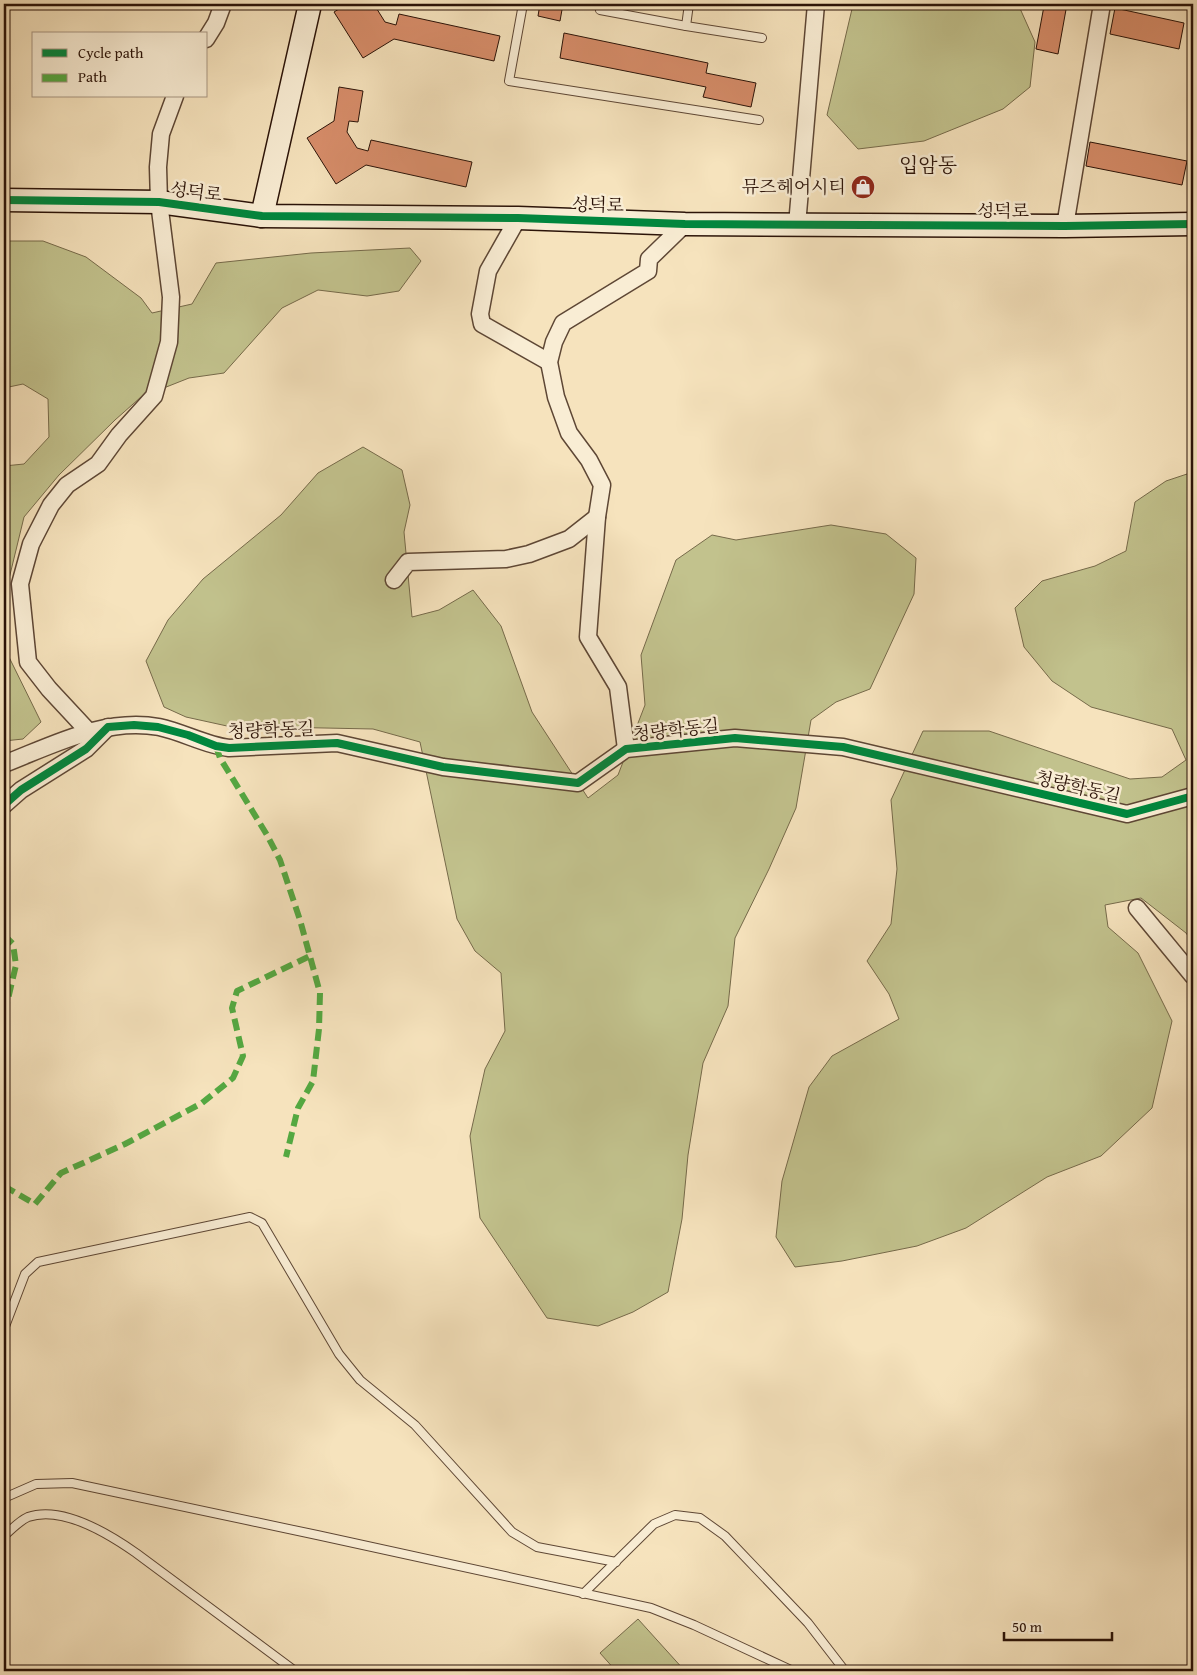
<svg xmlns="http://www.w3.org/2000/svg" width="1197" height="1675" font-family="'Gentium Book Plus','Noto Serif KR',serif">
	<rect width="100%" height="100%" fill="#f6e3bd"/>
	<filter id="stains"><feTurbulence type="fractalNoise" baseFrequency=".004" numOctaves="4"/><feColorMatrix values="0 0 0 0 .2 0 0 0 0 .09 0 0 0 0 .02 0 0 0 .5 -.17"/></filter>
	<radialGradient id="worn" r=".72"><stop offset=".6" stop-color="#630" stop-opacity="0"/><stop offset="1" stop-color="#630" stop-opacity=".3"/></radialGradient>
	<g fill="#c2c28d" stroke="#766a4a">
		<polygon points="856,4 1018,4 1035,42 1030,87 1003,109 924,141 858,149 827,115 852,9"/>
		<polygon points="4,241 43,241 86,257 141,298 152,313 192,304 216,263 311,253 410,248 421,261 399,291 367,296 318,290 282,308 224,373 189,378 141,397 115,420 59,475 24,517 8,583 6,610 6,651 41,722 23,739 4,741 4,466 24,464 49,437 48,399 23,384 4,388"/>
		<polygon points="363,447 402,470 410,505 404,532 412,617 439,610 473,590 501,626 532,712 588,798 618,775 645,705 641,655 676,560 712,535 736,540 831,525 886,534 916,558 914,594 870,689 836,702 811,720 796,808 769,869 735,938 728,1006 703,1063 688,1155 682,1219 668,1292 633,1312 598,1326 547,1318 480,1218 470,1136 485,1069 505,1031 501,973 475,951 457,919 420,742 373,729 227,726 186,717 164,707 146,661 168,620 203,579 281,515 318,473"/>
		<polygon points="1193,472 1193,943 1186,933 1141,898 1105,905 1108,927 1138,953 1172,1021 1152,1108 1101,1156 1047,1177 966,1228 917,1246 842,1261 795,1267 776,1237 782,1181 809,1087 832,1056 899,1019 889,994 867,961 891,924 897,869 891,800 923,731 989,731 1130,779 1162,777 1186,760 1172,729 1091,707 1052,681 1024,647 1015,608 1042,581 1095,566 1126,551 1135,502 1166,481"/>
		<polygon points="638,1619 685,1671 616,1671 600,1653"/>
	</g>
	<g fill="#d78d6a" stroke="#2b1308">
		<polygon points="347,4 376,4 375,6 385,22 396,25 399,14 500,36 494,61 394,39 363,58 334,12"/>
		<polygon points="540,4 563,4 560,21 538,16"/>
		<polygon points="1034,4 1067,4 1058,54 1036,49 1044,6"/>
		<polygon points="1115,8 1184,23 1179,49 1110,34"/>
		<polygon points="564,33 708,63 706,73 756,83 751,107 703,97 706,87 560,58"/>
		<polygon points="339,87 363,91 358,122 349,121 347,132 357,148 368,151 371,140 472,162 466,187 366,165 336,184 307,138 334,121"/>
		<polygon points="1090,142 1187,161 1182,185 1086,166"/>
	</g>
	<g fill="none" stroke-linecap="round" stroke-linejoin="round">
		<g stroke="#5e4735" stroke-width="10">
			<g id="lane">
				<polyline points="523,4 509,81 759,120"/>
				<polyline points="601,4 600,10 686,26 762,38"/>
				<polyline points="686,26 689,4"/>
				<polyline points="4,1329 25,1274 38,1262 250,1217 262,1223 339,1354 360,1380 415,1425 512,1532 537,1547 616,1562"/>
				<polyline points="1192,1473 1193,1474"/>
				<polyline points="4,1498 36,1484 72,1483 317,1535 651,1608 694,1625 793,1671"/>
				<path d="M4,1536c7,-6 15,-15 24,-19 34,-12 81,17 108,36l159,118"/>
				<polyline points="583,1594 654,1524 675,1515 700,1518 725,1536 808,1623 845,1671"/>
				<polyline points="1189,1671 1193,1665"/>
			</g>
		</g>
		<g stroke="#5e4735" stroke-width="19">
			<g id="street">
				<polyline points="206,39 216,23 223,4"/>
				<polyline points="518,218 488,271 480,314 482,324 549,362"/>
				<polyline points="797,225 816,4"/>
				<polyline points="1065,226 1102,4"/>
				<polyline points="394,580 408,562 506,559 529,554 569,539 597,517"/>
				<polyline points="89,732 49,689 28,662 20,584 31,544 51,505 67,485 98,464 119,435 154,396 169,342 171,297 159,202 158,167 161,134 175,96"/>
				<polyline points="626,749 618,687 588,637 597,517 602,485 589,460 569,433 556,397 549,362 554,342 563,323 648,271 649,259 685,224"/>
				<path d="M4,764c49,-19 101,-47 155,-37 24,5 46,18 70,21l108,-5 106,24 135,16 48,-34 109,-11 108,9 284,67 66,-18"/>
				<polyline points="4,805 21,790 86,749 108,727"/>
				<polyline points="1137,908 1193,976"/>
			</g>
		</g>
		<g stroke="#2b1308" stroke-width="25">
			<g id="secondary">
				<polyline points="4,200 159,202 262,216 518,218 685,224 1065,226 1193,224"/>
				<polyline points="262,216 310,4"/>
			</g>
		</g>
		<use href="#lane" stroke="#f9edd4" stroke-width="8"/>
		<use href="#street" stroke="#f9edd4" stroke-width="16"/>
		<use href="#secondary" stroke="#f9edd4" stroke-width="22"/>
		<g stroke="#54a841" stroke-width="6" stroke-dasharray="12 6" stroke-linecap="butt">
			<polyline points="216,746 220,758 267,835 280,860 300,920 320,993 319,1029 313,1081 298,1108 286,1157"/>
			<polyline points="4,935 13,944 16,965 4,1016"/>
			<polyline points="4,1186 35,1204 61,1173 125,1144 202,1103 233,1078 243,1056 232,1008 237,991 310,956"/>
		</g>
		<g stroke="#f9edd4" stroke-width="11">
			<g id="cycleway">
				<polyline points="4,200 159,202 262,216 518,218 685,224 1065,226 1193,224"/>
				<polyline points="4,805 21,790 86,749 108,727 134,725 158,727 188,735 216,746 229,748 337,743 443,767 578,783 626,749 735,738 843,747 1127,814 1193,796"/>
			</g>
		</g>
		<use href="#cycleway" stroke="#00873e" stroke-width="8"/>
	</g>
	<defs>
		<g id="shop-disc" transform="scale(1.25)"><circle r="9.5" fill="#8f2418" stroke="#f9edd4"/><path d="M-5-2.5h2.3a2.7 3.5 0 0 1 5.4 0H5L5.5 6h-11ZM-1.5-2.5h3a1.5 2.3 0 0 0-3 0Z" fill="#fff"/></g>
	</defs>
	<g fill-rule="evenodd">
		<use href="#shop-disc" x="863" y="187"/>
	</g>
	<g text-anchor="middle" stroke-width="5" stroke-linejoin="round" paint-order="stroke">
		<g font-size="18" fill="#2b1308" stroke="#f9edd4" text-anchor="end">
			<text x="846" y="193">뮤즈헤어시티</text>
		</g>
		<g font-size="18" fill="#2b1308" stroke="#f9edd4">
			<text transform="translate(196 192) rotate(7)" y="6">성덕로</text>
			<text transform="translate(598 205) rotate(1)" y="6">성덕로</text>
			<text x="1003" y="217">성덕로</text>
			<text transform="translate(271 730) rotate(-2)" y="6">청량학동길</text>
			<text transform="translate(676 730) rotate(-6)" y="6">청량학동길</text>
			<text transform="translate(1078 787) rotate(13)" y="6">청량학동길</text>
		</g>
		<g font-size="20" fill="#2b1308" stroke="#f9edd4">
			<text x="928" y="172">입암동</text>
		</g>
	</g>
	<rect width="1197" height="1675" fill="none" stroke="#f6e3bd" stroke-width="20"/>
	<rect x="5" y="5" width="1187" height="1665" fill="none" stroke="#2b1308" stroke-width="2.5"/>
	<rect x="10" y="10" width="1177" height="1655" fill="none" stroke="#2b1308"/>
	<rect x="32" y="32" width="175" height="65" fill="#f9edd4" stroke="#a79682"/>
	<rect x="42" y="49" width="25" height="8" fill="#00873e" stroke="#a79682"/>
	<text x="78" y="58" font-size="15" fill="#2b1308">Cycle path</text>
	<rect x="42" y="74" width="25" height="8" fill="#54a841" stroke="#a79682"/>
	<text x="78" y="82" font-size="15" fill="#2b1308">Path</text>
	<path d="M1004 1632v8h108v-8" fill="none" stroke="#2b1308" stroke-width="2.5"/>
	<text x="1012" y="1632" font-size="15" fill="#2b1308" stroke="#f9edd4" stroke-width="4" paint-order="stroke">50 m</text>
	<rect width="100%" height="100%" filter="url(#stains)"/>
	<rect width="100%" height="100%" fill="url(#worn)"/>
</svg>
